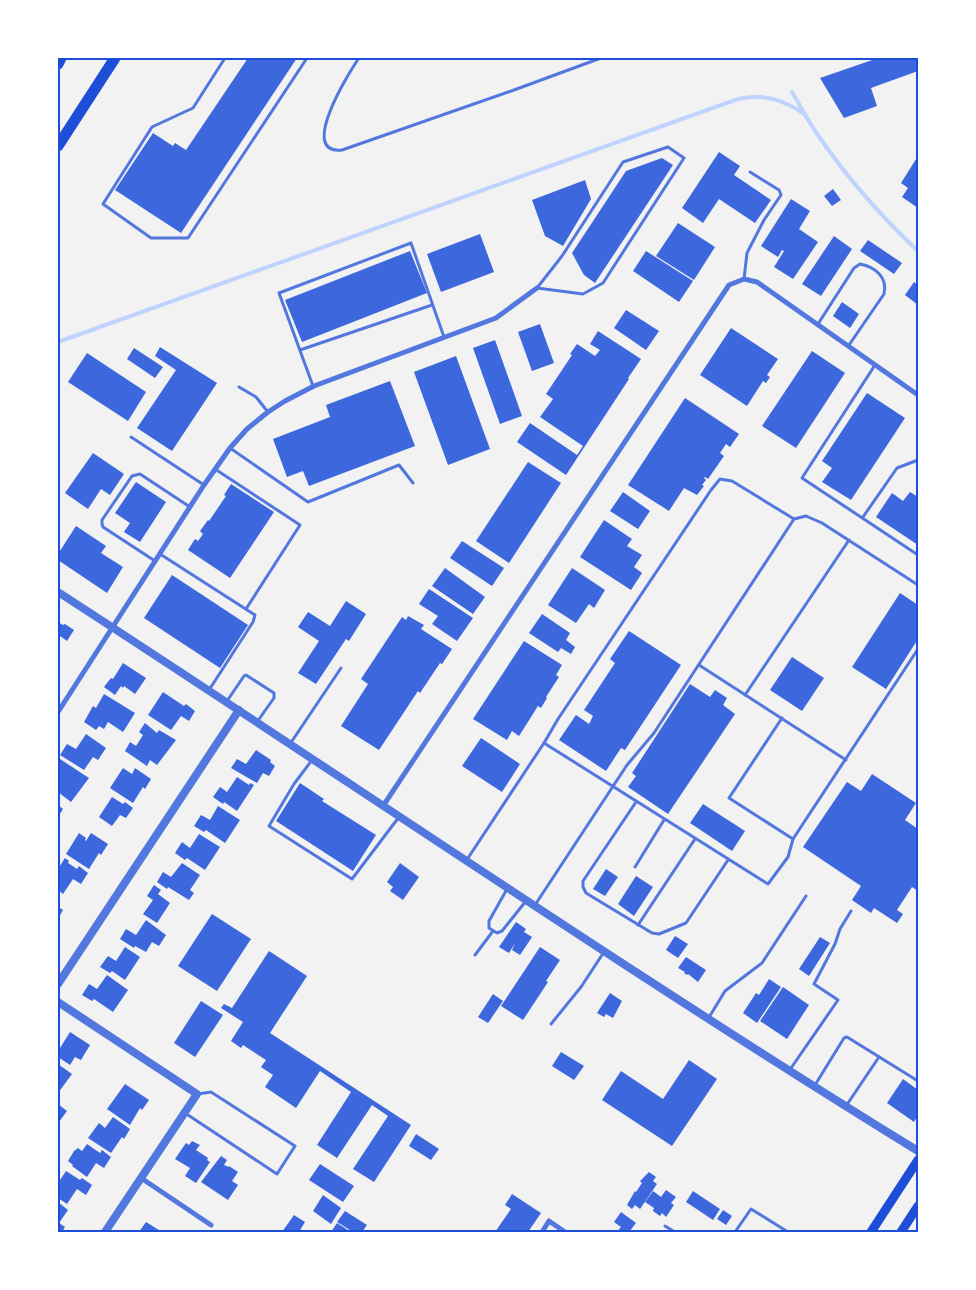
<svg xmlns="http://www.w3.org/2000/svg" width="976" height="1290" font-family="'PT Sans Narrow',sans-serif">
	<rect width="100%" height="100%" fill="#f2f2f2"/>
	<g fill="none" stroke-linecap="round" stroke-linejoin="round">
		<g stroke="#bfd3fe" stroke-width="4">
			<path d="M792,92c9,15 17,31 28,46 28,41 62,79 98,113"/>
			<path d="M58,342l680,-243c26,-6 46,1 68,16"/>
		</g>
	</g>
	<g fill="#3d67dc">
		<polygon points="248,58 297,58 181,233 115,190 153,133 173,146 175,143 186,150"/>
		<polygon points="878,58 918,58 918,71 871,88 877,106 844,118 820,78"/>
		<polygon points="719,152 740,166 734,175 771,200 755,223 719,199 703,223 682,208"/>
		<polygon points="918,156 918,208 902,197 908,188 901,183"/>
		<polygon points="662,158 673,165 595,283 584,275 572,253 626,171"/>
		<polygon points="585,180 591,199 563,246 545,236 532,200"/>
		<polygon points="833,189 841,200 832,206 824,196"/>
		<polygon points="791,199 810,211 799,229 818,242 793,279 774,267 784,251 782,250 778,257 761,246"/>
		<polygon points="678,223 715,247 694,280 656,256"/>
		<polygon points="480,234 494,272 441,292 427,254"/>
		<polygon points="834,236 852,249 821,296 802,284"/>
		<polygon points="868,240 902,263 894,274 860,251"/>
		<polygon points="410,251 427,293 302,342 285,300"/>
		<polygon points="646,251 693,281 679,302 633,271"/>
		<polygon points="914,282 918,285 918,305 905,295"/>
		<polygon points="842,302 859,314 850,328 833,316"/>
		<polygon points="626,310 659,331 646,350 614,328"/>
		<polygon points="540,324 554,363 532,371 518,332"/>
		<polygon points="731,328 778,359 767,375 770,377 766,383 763,381 747,406 700,375"/>
		<polygon points="598,331 641,359 628,378 629,379 566,475 517,442 530,423 577,455 583,446 540,417 553,399 546,394 572,355 570,354 577,344 595,356 600,350 590,344"/>
		<polygon points="495,340 522,416 500,424 473,348"/>
		<polygon points="160,347 217,383 172,451 137,428 176,370 155,356"/>
		<polygon points="134,348 163,367 155,378 127,359"/>
		<polygon points="812,351 845,373 796,448 762,426"/>
		<polygon points="87,353 146,392 128,421 68,382"/>
		<polygon points="456,356 490,449 448,465 414,372"/>
		<polygon points="390,381 415,446 309,486 303,471 287,477 273,439 330,417 326,405"/>
		<polygon points="867,393 905,418 851,500 822,482 832,468 822,461"/>
		<polygon points="685,398 739,434 730,447 726,444 720,453 724,456 708,479 705,477 704,478 706,480 702,485 704,486 697,495 684,488 669,511 628,485"/>
		<polygon points="93,453 124,474 110,495 101,489 88,509 65,493"/>
		<polygon points="528,462 561,483 509,563 476,541"/>
		<polygon points="136,482 166,502 140,542 124,532 130,523 115,513"/>
		<polygon points="231,484 274,512 230,578 188,550 195,539 198,541 203,534 200,531 208,520 209,521 226,496 224,495"/>
		<polygon points="623,492 650,511 638,529 610,511"/>
		<polygon points="910,492 918,497 918,545 876,517 892,493 903,501"/>
		<polygon points="604,520 632,539 627,546 642,555 634,567 642,573 631,590 580,557"/>
		<polygon points="76,526 106,546 101,553 123,567 107,593 58,560 58,554"/>
		<polygon points="462,541 504,568 492,586 450,558"/>
		<polygon points="445,568 485,597 473,614 432,586"/>
		<polygon points="572,568 605,590 594,608 589,604 576,623 548,605"/>
		<polygon points="172,575 248,625 220,668 144,618"/>
		<polygon points="429,589 473,618 457,641 432,624 438,616 419,604"/>
		<polygon points="900,593 918,605 918,639 886,689 852,667"/>
		<polygon points="346,601 366,614 349,641 346,639 316,684 298,673 319,641 298,627 308,612 330,626"/>
		<polygon points="542,614 570,633 566,640 575,647 571,654 561,648 558,652 529,633"/>
		<polygon points="408,616 424,625 421,629 452,649 442,664 440,663 420,693 418,691 379,750 341,726 368,684 361,679 402,617 406,620"/>
		<polygon points="58,622 63,625 65,624 74,630 67,641 60,636 58,639"/>
		<polygon points="629,631 681,665 625,750 621,748 606,771 559,740 576,715 589,724 593,716 584,710 615,663 610,659"/>
		<polygon points="524,641 562,665 556,675 559,677 546,697 547,698 541,708 538,706 519,736 512,731 507,740 473,719"/>
		<polygon points="792,657 824,678 802,711 770,690"/>
		<polygon points="123,663 146,678 135,694 124,686 123,688 121,686 115,695 104,687 111,678 113,679"/>
		<polygon points="690,684 710,697 715,690 727,698 723,705 735,714 668,814 628,787 636,776 632,773"/>
		<polygon points="163,692 184,706 186,704 195,711 189,721 181,716 171,730 148,715"/>
		<polygon points="104,694 135,713 123,732 108,722 104,729 99,726 96,730 84,722 93,706 96,708"/>
		<polygon points="145,723 157,733 159,730 176,740 157,765 150,760 147,766 125,751 130,742 136,746 143,735 139,732"/>
		<polygon points="86,734 106,748 98,760 93,757 84,770 60,755 67,744 76,749"/>
		<polygon points="481,738 520,764 502,792 462,766"/>
		<polygon points="256,750 271,760 270,762 275,766 269,776 263,773 257,783 231,768 237,759 246,764"/>
		<polygon points="60,759 89,778 71,802 58,792 58,763"/>
		<polygon points="123,768 132,774 135,768 151,779 145,789 143,787 133,803 110,788"/>
		<polygon points="872,774 916,803 905,820 918,829 918,891 912,887 897,910 903,914 897,923 874,908 871,913 852,900 861,886 803,847 847,782 861,791"/>
		<polygon points="237,777 249,785 250,783 254,785 237,811 224,802 223,804 213,797 220,787 227,792"/>
		<polygon points="300,783 324,799 322,801 376,835 353,871 276,821"/>
		<polygon points="112,797 123,804 125,802 133,808 126,818 120,815 112,826 99,817"/>
		<polygon points="703,804 745,831 732,851 690,823"/>
		<polygon points="58,805 63,809 58,817"/>
		<polygon points="218,806 240,820 225,843 206,830 204,832 194,826 201,815 210,820"/>
		<polygon points="79,833 86,838 85,840 86,841 91,833 108,844 101,855 99,853 89,869 66,854"/>
		<polygon points="199,834 220,847 205,870 187,858 185,860 175,853 182,842 190,848"/>
		<polygon points="65,858 69,861 68,863 77,869 79,866 88,873 81,884 73,879 63,894 58,890 58,869"/>
		<polygon points="182,863 200,875 190,890 194,893 189,900 168,887 167,889 157,882 163,872 171,877"/>
		<polygon points="400,863 419,877 403,900 390,891 393,887 387,882"/>
		<polygon points="606,869 618,877 605,896 593,889"/>
		<polygon points="636,876 653,887 634,916 618,904"/>
		<polygon points="154,885 161,890 158,894 170,903 157,923 143,914 153,900 147,896"/>
		<polygon points="58,907 63,910 58,919"/>
		<polygon points="212,914 251,939 217,991 178,966"/>
		<polygon points="146,920 166,935 159,946 152,942 146,952 135,946 134,948 120,939 126,929 136,935"/>
		<polygon points="516,922 526,929 524,932 532,937 520,955 512,950 515,943 509,953 499,947"/>
		<polygon points="675,936 688,944 678,958 666,950"/>
		<polygon points="820,937 830,943 809,976 799,969"/>
		<polygon points="125,947 140,957 125,980 112,971 110,973 100,967 108,956 116,961"/>
		<polygon points="540,947 560,960 546,981 548,982 523,1020 501,1006"/>
		<polygon points="269,951 307,976 270,1033 411,1125 374,1182 353,1169 388,1116 372,1105 337,1158 317,1145 351,1092 320,1071 296,1108 265,1087 273,1075 261,1067 266,1060 243,1045 241,1048 231,1041 243,1022 221,1008 224,1004 232,1008"/>
		<polygon points="686,957 706,970 698,982 688,974 687,975 684,973 685,972 678,968"/>
		<polygon points="107,975 128,990 113,1012 94,999 92,1001 82,995 89,984 97,989"/>
		<polygon points="769,979 781,987 757,1023 743,1013 756,993 759,995"/>
		<polygon points="783,987 809,1005 787,1039 760,1021"/>
		<polygon points="610,993 622,1001 613,1018 606,1014 604,1017 597,1013"/>
		<polygon points="493,994 503,1001 488,1023 478,1017"/>
		<polygon points="201,1001 223,1015 195,1057 174,1043"/>
		<polygon points="70,1032 90,1045 81,1060 75,1057 70,1065 58,1057 58,1046 60,1048"/>
		<polygon points="561,1052 584,1066 574,1080 552,1066"/>
		<polygon points="689,1060 717,1079 672,1146 602,1100 621,1071 663,1099"/>
		<polygon points="58,1064 72,1074 58,1093"/>
		<polygon points="903,1079 918,1090 918,1115 914,1122 887,1103"/>
		<polygon points="125,1084 149,1100 142,1110 140,1108 130,1125 107,1109"/>
		<polygon points="58,1104 67,1111 59,1122 58,1121"/>
		<polygon points="113,1117 130,1129 124,1139 122,1137 111,1153 88,1138 99,1123 105,1128"/>
		<polygon points="416,1134 439,1149 431,1160 409,1146"/>
		<polygon points="192,1141 200,1145 196,1150 208,1158 207,1160 210,1162 196,1183 185,1176 190,1168 175,1159 186,1143 189,1145"/>
		<polygon points="87,1144 100,1153 102,1150 111,1157 104,1168 96,1163 87,1177 72,1166 73,1165 68,1161 74,1151 78,1148 82,1151"/>
		<polygon points="221,1156 227,1160 224,1165 229,1167 229,1166 238,1172 232,1181 238,1185 228,1200 201,1182"/>
		<polygon points="320,1164 354,1186 343,1202 309,1180"/>
		<polygon points="66,1171 80,1180 82,1178 92,1185 86,1195 77,1189 67,1204 58,1198 58,1179 60,1180"/>
		<polygon points="649,1172 656,1177 653,1181 657,1184 640,1209 635,1205 632,1209 627,1205 635,1191 636,1192 642,1183 640,1181"/>
		<polygon points="666,1190 676,1197 671,1203 674,1205 666,1217 662,1213 660,1216 653,1211 654,1208 645,1202 653,1191 661,1197"/>
		<polygon points="693,1191 720,1209 713,1220 686,1202"/>
		<polygon points="512,1194 541,1213 528,1232 495,1232 511,1209 505,1205"/>
		<polygon points="323,1195 341,1208 331,1224 313,1211"/>
		<polygon points="58,1202 68,1210 59,1223 65,1227 62,1232 58,1232"/>
		<polygon points="723,1210 732,1216 726,1225 717,1219"/>
		<polygon points="345,1211 367,1225 362,1232 353,1232 337,1222"/>
		<polygon points="621,1212 636,1223 629,1232 617,1232 621,1227 614,1222"/>
		<polygon points="294,1215 305,1222 299,1232 282,1232"/>
		<polygon points="146,1222 162,1232 139,1232"/>
		<polygon points="337,1223 351,1232 331,1232"/>
	</g>
	<g fill="none" stroke-linecap="round" stroke-linejoin="round">
		<g stroke="#5277de" stroke-width="3">
			<polyline points="225,58 193,108 152,127 103,204 151,238 188,238 307,58"/>
			<path d="M359,58c-9,13 -62,97 -17,92l172,-60 87,-32"/>
			<polygon points="668,147 684,158 603,283 583,294 537,288 562,256 623,162"/>
			<polyline points="744,279 747,253 764,220 781,195 779,190 750,172"/>
			<path d="M818,324l36,-56 6,-4c15,3 28,13 24,30l-35,51"/>
			<polyline points="300,350 432,305"/>
			<polyline points="875,365 802,478 918,555"/>
			<polyline points="313,386 279,293 411,243 444,337"/>
			<polyline points="239,387 256,397 268,412"/>
			<polyline points="131,437 204,485"/>
			<polyline points="230,448 308,502 399,465 413,483"/>
			<polyline points="215,469 300,525 246,609"/>
			<polyline points="863,517 897,468 918,460"/>
			<polyline points="160,554 255,615 253,622 209,690"/>
			<polyline points="155,561 103,527 102,524 102,520 132,476 140,474 190,507"/>
			<polyline points="699,665 846,760"/>
			<polyline points="745,695 849,540"/>
			<polyline points="227,701 244,676 246,675 274,693 274,698 257,722"/>
			<polyline points="782,718 729,798 793,839"/>
			<polyline points="544,743 558,719 711,490 720,479 732,481 794,519"/>
			<polyline points="290,744 341,668"/>
			<polyline points="312,760 294,784 269,826 352,879 399,817"/>
			<polyline points="636,802 583,881 583,887 586,893 652,933 659,934 686,923 728,860"/>
			<polyline points="466,861 544,743 768,884 788,857 793,839 918,649"/>
			<polyline points="635,867 664,820"/>
			<polyline points="507,889 489,921 489,928 497,933 502,931 526,901"/>
			<polyline points="535,905 627,765 654,733 794,519 806,516 822,523 918,585"/>
			<polyline points="638,925 695,839"/>
			<polyline points="475,955 493,931"/>
			<polyline points="708,1019 725,991 762,963 806,896"/>
			<polyline points="551,1024 581,987 604,952"/>
			<polyline points="789,1071 838,1000 814,984 835,944 840,929 851,911"/>
			<polyline points="815,1085 844,1038 847,1037 918,1081"/>
			<polyline points="846,1106 879,1057"/>
			<polyline points="185,1113 277,1174 295,1146 211,1092 198,1094"/>
			<polyline points="665,1226 675,1232"/>
			<polyline points="735,1232 751,1209 788,1232"/>
		</g>
		<g stroke="#5277de" stroke-width="5">
			<polyline points="58,712 204,485 230,448 247,429 268,412 285,401 314,386 496,318 537,288"/>
			<polyline points="383,806 729,285 744,279 757,282 918,395"/>
			<polyline points="141,1178 211,1225"/>
			<polyline points="542,1232 549,1221 565,1232"/>
		</g>
		<g stroke="#5277de" stroke-width="8">
			<path d="M58,592c287,186 569,380 860,559"/>
			<polyline points="58,984 239,710"/>
			<polyline points="58,1002 197,1094 105,1232"/>
		</g>
		<g stroke="#1d4ed8" stroke-width="9">
			<polyline points="871,1232 918,1160"/>
			<polyline points="901,1232 918,1206"/>
		</g>
		<g stroke="#1d4ed8" stroke-width="11">
			<polyline points="58,64 61,58"/>
			<polyline points="58,146 115,58"/>
		</g>
	</g>
	<rect width="976" height="1290" fill="none" stroke="#ffffff" stroke-width="118"/>
	<rect x="59" y="59" width="858" height="1172" fill="none" stroke="#1d4ed8" stroke-width="2"/>
</svg>
